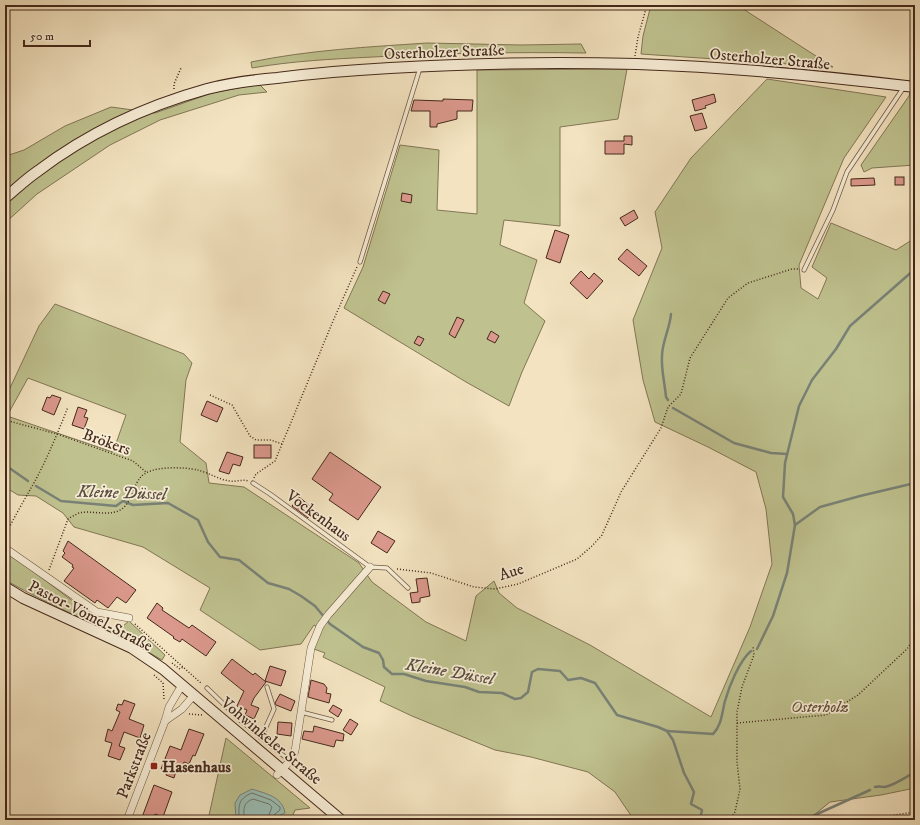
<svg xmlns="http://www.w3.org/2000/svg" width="920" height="825" font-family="'IM FELL DW Pica',serif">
	<rect width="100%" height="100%" fill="#f3e3c0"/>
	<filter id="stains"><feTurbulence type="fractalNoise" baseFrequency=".005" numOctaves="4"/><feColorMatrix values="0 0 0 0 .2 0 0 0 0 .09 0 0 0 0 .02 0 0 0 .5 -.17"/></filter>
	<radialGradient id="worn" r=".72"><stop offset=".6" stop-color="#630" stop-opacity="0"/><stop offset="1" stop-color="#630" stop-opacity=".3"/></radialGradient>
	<g fill="#bfc28f" stroke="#827655" fill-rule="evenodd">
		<polygon points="651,5 737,5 833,67 641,54 643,36"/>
		<path d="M427,43l94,2 60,-1 5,9c-71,-1 -142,0 -213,4 -41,2 -81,4 -121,11l-1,-6c58,-12 117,-15 176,-19z"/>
		<polygon points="627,69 618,119 560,127 560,226 504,220 500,245 537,260 524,303 545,321 522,372 509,406 466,382 344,308 363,267 400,145 439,150 437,210 477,214 477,70"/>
		<path d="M767,79l119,18 -42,61 -45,107 2,23 17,11 9,-21 -15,-11 19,-44 65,27 19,-12v550l-34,7 -51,7 -22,18h-174l-19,-28 -27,-20 -57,-15 -36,-7 -83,-34 -32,-15 5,-14 -62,-30 2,-4 -11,-4 7,-19 -7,-5 -13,19 -41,6 -60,-40 10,-22 -67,-41 -69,-20 -11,-14 -27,-17 -18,-1 -13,-8v-95l5,-4 29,-62 16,-22 129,50 8,9 -6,17 -6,62 26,21 3,20 35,4 115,76 13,19 54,40 40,19 10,-45 18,-15 5,12 18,15 73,37 121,72 39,-90 22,-63 -6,-55 -10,-37 -48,-25 -53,-25 -12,-42 -10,-60 29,-72 -7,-36 36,-54zM28,378l98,37 -13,37 -106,-36z"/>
		<polygon points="259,84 267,92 239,95 160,120 110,145 37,194 5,223 5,168 9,155 24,150 65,126 111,107 155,113 212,93"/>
		<polygon points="910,92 915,93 915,165 872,168 864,172 861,165 909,96"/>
		<path d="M10,554l88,66 19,11 12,-10 36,34 -3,5c-50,-30 -106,-51 -157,-80v-25z"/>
		<polygon points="226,738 310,808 295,810 291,820 208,820"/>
	</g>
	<path fill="#9bbeb5" stroke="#798277" d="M252,789c14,5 30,7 33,24l-7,3 -3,4h-39l-1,-17 5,-8z"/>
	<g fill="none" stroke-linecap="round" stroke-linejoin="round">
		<g stroke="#707468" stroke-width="1">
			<path d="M239,820c0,-14 -2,-21 13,-27l19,7 9,7v3l-5,4 -3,6"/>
			<path d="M244,820c0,-10 -2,-17 9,-21l16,5 3,3 -5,13"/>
		</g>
		<g stroke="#798277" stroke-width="2.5">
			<path d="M668,400l-2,-3c-1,-13 -5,-27 -4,-41 0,-14 8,-28 9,-42"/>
			<polyline points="673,408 734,443 771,453 787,454"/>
			<polyline points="5,465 28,481"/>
			<polyline points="36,486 61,501 116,506 123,501 133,505 168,503 198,520 208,542 220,557 239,560 268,583 289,589 301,596 315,606 330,624 363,647 379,653 383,660 384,667 392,674 404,674 426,681 465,687 479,692 502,693 515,699 521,698 528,692 532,672 538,669 560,671 568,680 581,678 595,683 617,715 658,727 667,731 673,740 684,773 694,792 691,804 702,810 700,820"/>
			<polyline points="795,525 820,507 860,496 915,483"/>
			<polyline points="757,649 773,616 787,573 795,525 793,514 783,497 785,463 799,406 812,380 836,349 850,326 915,269"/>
			<path d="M667,731l46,3c9,-9 9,-22 12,-33 4,-14 14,-40 26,-50"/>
			<path d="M875,787c4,-1 6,0 10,0 10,-2 21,-10 30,-15"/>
			<polyline points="804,820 870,790"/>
		</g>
	</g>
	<g fill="#db988c" stroke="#45291b">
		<polygon points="714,94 716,102 705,106 706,108 695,111 692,100"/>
		<polygon points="443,99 473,100 472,111 457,111 457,119 437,124 437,127 430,127 430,111 411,111 414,100 443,101"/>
		<polygon points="702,113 707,128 695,131 690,116"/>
		<polygon points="624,136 632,136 632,145 624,144 624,154 605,154 605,141 624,141"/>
		<rect x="895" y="177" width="9" height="8"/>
		<polygon points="874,178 875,185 851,186 851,179"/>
		<polygon points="402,193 412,195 411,203 401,201"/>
		<polygon points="634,210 638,218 625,226 620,218"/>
		<polygon points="555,230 569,235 560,263 546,258"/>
		<polygon points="627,249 647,266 639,276 618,259"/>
		<polygon points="581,271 589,279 594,273 603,281 587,299 570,283"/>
		<polygon points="383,291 390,294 385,304 378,300"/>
		<polygon points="457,317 464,320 455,338 449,334"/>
		<polygon points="491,331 499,336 495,343 487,339"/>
		<polygon points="418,336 424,339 420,346 414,343"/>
		<polygon points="52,395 61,398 54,415 42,410 47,397 50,398"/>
		<polygon points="207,401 223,408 217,422 201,415"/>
		<polygon points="78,407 87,410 84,417 88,418 84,429 72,425"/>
		<rect x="254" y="445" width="17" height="13"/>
		<polygon points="227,452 243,457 240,466 233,464 229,474 219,471"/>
		<polygon points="330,452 381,487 358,520 329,500 333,494 312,479"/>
		<polygon points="299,497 315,510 308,518 292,506"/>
		<polygon points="378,531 395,541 387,553 371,543"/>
		<polygon points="68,541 136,590 126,603 117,597 108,608 97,600 95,603 64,581 74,568 72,567 73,565 62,557 65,553 63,551"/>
		<polygon points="427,578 430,596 420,598 420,602 412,603 410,593 418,592 416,579"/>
		<polygon points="157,603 163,608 162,610 189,628 192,625 216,642 206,656 182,639 180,642 173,638 174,637 147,618"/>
		<polygon points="232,659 253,675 255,673 266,682 254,698 251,705 259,708 254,719 245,715 247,710 237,706 244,691 242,690 221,673"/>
		<polygon points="270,666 286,671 281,686 265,681"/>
		<polygon points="311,680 324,684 327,688 326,693 331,694 329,703 308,697"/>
		<polygon points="280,694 295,701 291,711 276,705 275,703"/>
		<polygon points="124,700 135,704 129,719 144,725 140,738 124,732 119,746 125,748 120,760 108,756 112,743 105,741 108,729 112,731 120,712 116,710 118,704 122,705"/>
		<polygon points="333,705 342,710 338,717 329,711"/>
		<polygon points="350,719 358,724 351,735 343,730"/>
		<polygon points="278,722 292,723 291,736 277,734"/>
		<polygon points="314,726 344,734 343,741 336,740 334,747 302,739 304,731 313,732"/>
		<polygon points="189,729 204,734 195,756 193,755 189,764 184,762 180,772 176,771 174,778 166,775 167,772 161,769 170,746 181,750"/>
		<polygon points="154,785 172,792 163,817 155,814 152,820 141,820"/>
	</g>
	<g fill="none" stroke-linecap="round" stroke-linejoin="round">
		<g stroke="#705844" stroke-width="5">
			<g id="lane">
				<polyline points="360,262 420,68"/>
				<polyline points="804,270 833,210 847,172 904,87"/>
				<polyline points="253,483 270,494 370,567 387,568 408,588"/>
				<polyline points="207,688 240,720 290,761"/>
				<polyline points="301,712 332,720"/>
				<polyline points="261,738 274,709 267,687"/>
				<path d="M826,820c7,-3 13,-4 20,0"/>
			</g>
		</g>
		<g stroke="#705844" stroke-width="8">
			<g id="street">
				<polyline points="5,548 97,612 129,618"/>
				<polyline points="165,721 182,709 194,695"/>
				<polyline points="277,775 290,761 295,751 311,648 320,626 328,615 370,567"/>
				<polyline points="127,820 165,721 169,707 182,685"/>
			</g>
		</g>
		<g stroke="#45291b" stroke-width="12">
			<g id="secondary">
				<path d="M5,198c11,-9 21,-19 33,-27 50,-38 108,-65 169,-82 23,-6 47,-9 70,-11 38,-5 76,-8 113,-10 82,-5 165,-6 247,-4 92,3 186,12 278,23"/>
				<polyline points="5,587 23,598 132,648 163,669 341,820"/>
			</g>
		</g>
		<g stroke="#45291b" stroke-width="1.5" stroke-dasharray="1 2" stroke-linecap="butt">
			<polyline points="635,56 638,37 647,5"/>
			<polyline points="174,89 174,84 181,68"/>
			<polyline points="210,395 232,405 250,436 256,440 271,440 282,444"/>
			<polyline points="5,420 57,434 133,461 146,472"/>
			<polyline points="254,478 256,474 275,461 333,321 357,267"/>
			<path d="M5,536c9,-19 20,-37 30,-55 13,-24 23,-49 33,-74"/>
			<polyline points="397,569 431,573 474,587 495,589 518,584 577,559 592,546 602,535 621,492 661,428 668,407 681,394 690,358 728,298 748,283 792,269 799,269"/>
			<path d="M49,570l19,-51c3,-2 7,-4 11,-6 12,-3 27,3 39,-2 13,-5 14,-23 22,-33 9,-13 44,-11 58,-8 11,3 22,10 32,11 7,1 12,-2 18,0"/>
			<polyline points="135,624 202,684"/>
			<polyline points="172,663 180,669 183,667"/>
			<polyline points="154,675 163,683 164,699"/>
			<polyline points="189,714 203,715"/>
			<polyline points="737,723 826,715 858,695 907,649 915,637"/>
			<polyline points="729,820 735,812 740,789 737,762 737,712 742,687 754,655 753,647"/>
			<polyline points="861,820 915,812"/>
		</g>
		<use href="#lane" stroke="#f7edd6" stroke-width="3.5"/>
		<use href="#street" stroke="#f7edd6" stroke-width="7"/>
		<use href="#secondary" stroke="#f7edd6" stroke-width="10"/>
	</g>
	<rect fill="#8f2418" stroke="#f7edd6" stroke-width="1.5" x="150" y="762" width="8" height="8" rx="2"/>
	<g text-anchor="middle" stroke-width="3.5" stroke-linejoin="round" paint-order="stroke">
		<g font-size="16" fill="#45291b" stroke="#f7edd6">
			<text transform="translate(444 51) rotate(-2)" y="6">Osterholzer Straße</text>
			<text transform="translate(770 58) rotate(5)" y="6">Osterholzer Straße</text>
			<text transform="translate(107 441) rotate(20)" y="6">Brökers</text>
			<text transform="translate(319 515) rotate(36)" y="6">Vockenhaus</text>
			<text transform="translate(511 571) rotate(-17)" y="6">Aue</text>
			<text transform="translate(91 615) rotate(27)" y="6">Pastor-Vömel-Straße</text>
			<text transform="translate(272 740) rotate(40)" y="6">Vohwinkeler Straße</text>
			<text transform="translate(133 765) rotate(-69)" y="6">Parkstraße</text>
		</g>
		<g font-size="16" font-style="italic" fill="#644f38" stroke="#f7edd6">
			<text x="820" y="712">Osterholz</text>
		</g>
		<g font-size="16" font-weight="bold" fill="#45291b" stroke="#f7edd6" text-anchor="start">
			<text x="162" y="772">Hasenhaus</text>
		</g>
		<g font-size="17" font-style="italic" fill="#5a4e42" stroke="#f7edd6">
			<text transform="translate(122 492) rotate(2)" y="6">Kleine Düssel</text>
			<text transform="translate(450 671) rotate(10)" y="6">Kleine Düssel</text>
		</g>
	</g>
	<rect width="920" height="825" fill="none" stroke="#f3e3c0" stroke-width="20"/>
	<rect x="6" y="6" width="908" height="813" fill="none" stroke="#45291b" stroke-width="2"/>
	<rect x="10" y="10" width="900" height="805" fill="none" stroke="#45291b"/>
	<path d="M24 40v6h66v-6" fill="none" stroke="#45291b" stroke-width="2"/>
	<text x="30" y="40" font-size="12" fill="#45291b" stroke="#f7edd6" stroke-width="3" paint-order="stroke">50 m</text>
	<rect width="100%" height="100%" filter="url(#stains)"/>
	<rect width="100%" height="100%" fill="url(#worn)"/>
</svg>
